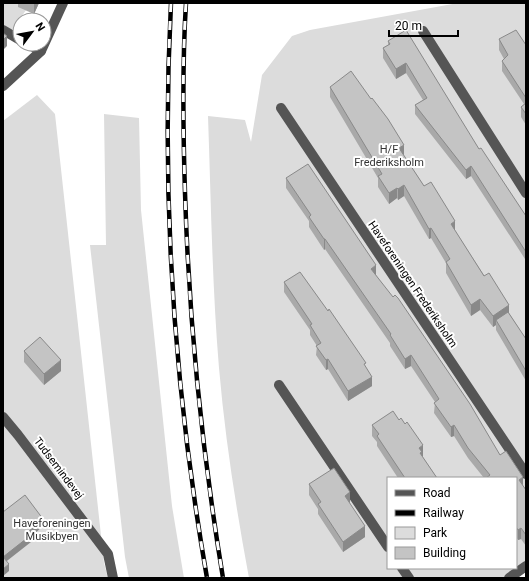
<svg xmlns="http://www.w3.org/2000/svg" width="529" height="581" font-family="Roboto,sans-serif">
	<rect width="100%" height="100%" fill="#fff"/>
	<g fill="#dcdcdc" fill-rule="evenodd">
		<polygon points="3,3 31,3 3,43"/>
		<path d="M458,3h68v566l-12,9h-265c-13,-70 -24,-140 -30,-210 -7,-84 -8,-168 -11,-252l37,4 6,22 11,-67 30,-39 18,-6zM388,478h128v90h-128z"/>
		<polygon points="37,95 55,114 104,563 108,578 3,578 3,121"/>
		<polygon points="104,114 139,118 141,210 172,506 184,578 129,578 125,557 90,245 106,245"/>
	</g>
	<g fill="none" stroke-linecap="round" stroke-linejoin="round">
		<g stroke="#555" stroke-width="10">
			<polyline points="3,30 20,40"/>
			<polyline points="423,31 526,193"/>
			<polyline points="28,44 41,51"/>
			<polyline points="3,86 41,51 63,3"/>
			<polyline points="281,108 526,474"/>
			<polyline points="279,385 388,547"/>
			<polyline points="3,417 18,435 108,554 113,578"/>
			<polyline points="402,568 409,578"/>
			<polyline points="509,578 526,566"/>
		</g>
		<g stroke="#000" stroke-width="4.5">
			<g id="rail">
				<path d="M171,3c-10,192 3,386 36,575"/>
				<path d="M186,3c-4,63 -3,127 -1,190 4,130 17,258 38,385"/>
			</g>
		</g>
		<use href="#rail" stroke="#fff" stroke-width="3" stroke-dasharray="9" stroke-linecap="butt"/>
	</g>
	<g fill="#a9a9a9">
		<polygon points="18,3 39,3 34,14 18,7"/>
		<polygon points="499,39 526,45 526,125 521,117 521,107 524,104 502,71 502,61 504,59 499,50"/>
		<polygon points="388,41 479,149 526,216 526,267 525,265 525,259 471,176 466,179 415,114 415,105 423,100 406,73 396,79 383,58 383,48 388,45"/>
		<polygon points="330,87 404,155 404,156 424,186 455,231 526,339 526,381 496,330 496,325 493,327 480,310 471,316 446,273 446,263 431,238 429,239 404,196 398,200 397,198 389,204 378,187 378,178 330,97"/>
		<polygon points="286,178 376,275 500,455 526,490 526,546 521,539 518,540 516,537 516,478 484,478 468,458 454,436 451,437 434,413 435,402 411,366 405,369 390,346 390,343 325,249 324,250 309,227 309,221 286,188"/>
		<polygon points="284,282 366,368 372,386 348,401 328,369 326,370 316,355 317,346 310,335 310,330 284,292"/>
		<polygon points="24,351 61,371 44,385 24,362"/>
		<polygon points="372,425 423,456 422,456 437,478 398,478 377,446 377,442 372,436"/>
		<polygon points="309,484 350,503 365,537 343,552 318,514 318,509 309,495"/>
	</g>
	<g fill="#898989">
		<polygon points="34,3 39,3 34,14"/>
		<polygon points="7,36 7,46 3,50 3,40"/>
		<polygon points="406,63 406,73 396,79 396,69"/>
		<polygon points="404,145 404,155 399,159 399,148"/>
		<polygon points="471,166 471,176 466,179 466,170"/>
		<polygon points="404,185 404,196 398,200 398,189"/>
		<polygon points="397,188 397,198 389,204 389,193"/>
		<polygon points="455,221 455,232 451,224"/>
		<polygon points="431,228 431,238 429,239 429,229"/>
		<polygon points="324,239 325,239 325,249 324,250"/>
		<polygon points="376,265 376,276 371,269"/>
		<polygon points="480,299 480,310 471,316 471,305"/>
		<polygon points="509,305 509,316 496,320 496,325 493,327 493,316"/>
		<polygon points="411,355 411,366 405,369 405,359"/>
		<polygon points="328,359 328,369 326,370 326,360"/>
		<polygon points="61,360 61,371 44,385 44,374"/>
		<polygon points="372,377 372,386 348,401 348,391"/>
		<polygon points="454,425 454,436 451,437 451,427"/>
		<polygon points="423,445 423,456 422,456 422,463 419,448"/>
		<polygon points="523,477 523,487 519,480"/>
		<polygon points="350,492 350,503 345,507 345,496"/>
		<polygon points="43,519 43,526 31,537 31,542 3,564 3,557 28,532"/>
		<polygon points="365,526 365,537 343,552 343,542"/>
		<polygon points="521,528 521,539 518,540 518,530"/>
		<polygon points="9,564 9,571 3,576 3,569"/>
	</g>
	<g fill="#c4c4c4" stroke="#898989">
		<polygon points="406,30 479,149 481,148 526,216 526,252 471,166 466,170 415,105 427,98 406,63 396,69 383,48 390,44 388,41"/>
		<polygon points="516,30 526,45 526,98 502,61 508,55 499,39"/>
		<polygon points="3,33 7,36 3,40"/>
		<polygon points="351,71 371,99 372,98 388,119 404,145 399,148 424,186 431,182 455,221 451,224 484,276 489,273 509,305 493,316 480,299 471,305 446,262 450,259 431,228 429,229 404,185 398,189 397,188 389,193 378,176 382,174 330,87"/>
		<polygon points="526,103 526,114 521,107"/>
		<polygon points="308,164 376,265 371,269 393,297 395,295 398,298 470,404 500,455 506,451 523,477 519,480 526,490 526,535 521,528 518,530 516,527 516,478 486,478 490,475 468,448 454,425 451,427 434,403 439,399 411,355 405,359 390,335 391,334 325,239 324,239 309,217 311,215 286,178"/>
		<polygon points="300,272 328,311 329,309 366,363 364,364 372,377 348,391 328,359 326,360 316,346 321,343 310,325 312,324 284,282"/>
		<polygon points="508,312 526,339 526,371 496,320"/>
		<polygon points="40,337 61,360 44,374 24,351"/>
		<polygon points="393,411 399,420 401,418 405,424 407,422 423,445 419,448 422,452 420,453 437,478 404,478 405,478 377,436 379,434 372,425"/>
		<polygon points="334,468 350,492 345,496 365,526 343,542 318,504 321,502 309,484"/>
		<polygon points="25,495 43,519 28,532 31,535 3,557 9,564 3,569 3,512"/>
	</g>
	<g text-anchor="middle" stroke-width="4" stroke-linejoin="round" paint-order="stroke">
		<g font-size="11" fill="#333" stroke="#fff">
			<text x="389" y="153">H/F<tspan x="389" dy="13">Frederiksholm</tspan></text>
			<text x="52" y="527">Haveforeningen<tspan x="52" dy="13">Musikbyen</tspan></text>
		</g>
		<g font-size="11" fill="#000" stroke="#fff">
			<text transform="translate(413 284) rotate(56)" y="4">Haveforeningen Frederiksholm</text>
			<text transform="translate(59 468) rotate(53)" y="4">Tudsemindevej</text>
		</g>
	</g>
	<rect width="529" height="581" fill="none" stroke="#000000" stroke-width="8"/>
	<rect x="387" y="477" width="130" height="92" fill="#ffffff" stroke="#999999"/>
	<rect x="395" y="490" width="20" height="6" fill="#555555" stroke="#999999"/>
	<text x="423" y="497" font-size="12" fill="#000000">Road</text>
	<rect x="395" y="510" width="20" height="6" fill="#000000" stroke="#999999"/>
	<text x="423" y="517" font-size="12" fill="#000000">Railway</text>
	<rect x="395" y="527" width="20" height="12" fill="#dcdcdc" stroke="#999999"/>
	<text x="423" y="537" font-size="12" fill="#000000">Park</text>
	<rect x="395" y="547" width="20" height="12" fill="#c4c4c4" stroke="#999999"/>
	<text x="423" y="557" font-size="12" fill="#000000">Building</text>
	<g transform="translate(32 32) rotate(58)"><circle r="19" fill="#ffffff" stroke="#999999"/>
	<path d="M0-3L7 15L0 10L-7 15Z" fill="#000000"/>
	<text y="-6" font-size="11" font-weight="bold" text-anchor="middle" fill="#000000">N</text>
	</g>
	<path d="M389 30v6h69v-6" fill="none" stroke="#000000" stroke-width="2"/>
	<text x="395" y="30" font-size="12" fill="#000000" stroke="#ffffff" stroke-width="3" paint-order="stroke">20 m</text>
</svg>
